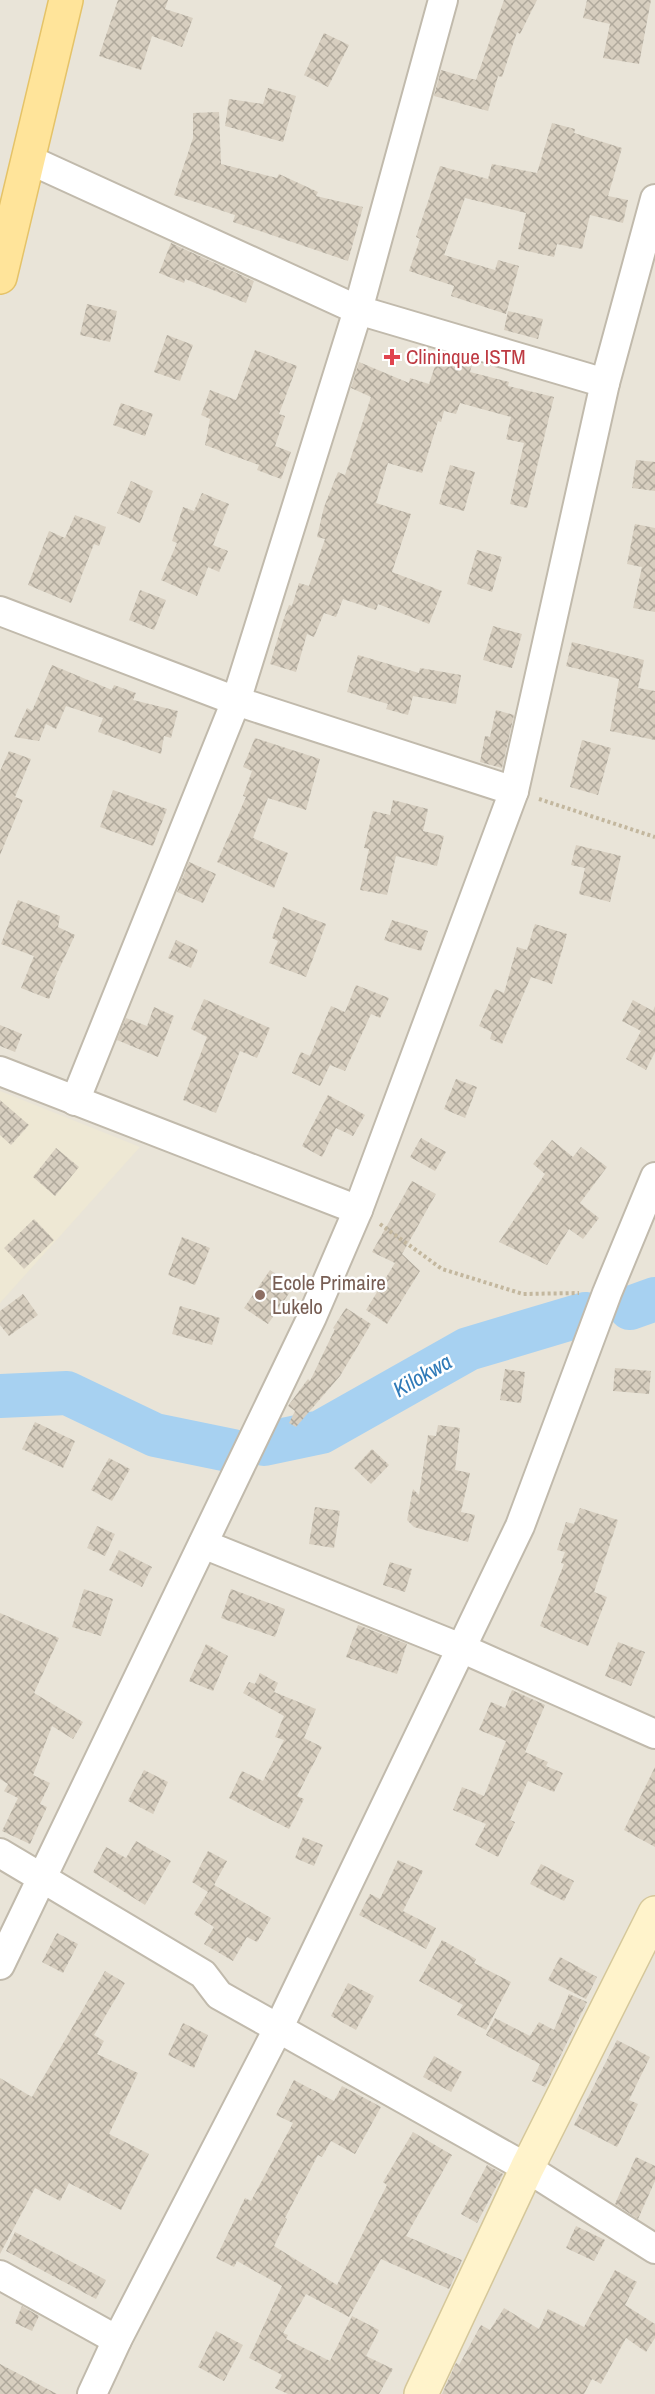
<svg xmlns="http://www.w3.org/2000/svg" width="655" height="2394" font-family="'Archivo Narrow',sans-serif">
	<defs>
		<pattern id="building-cross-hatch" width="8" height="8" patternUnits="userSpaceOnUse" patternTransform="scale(1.5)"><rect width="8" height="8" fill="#d7cebf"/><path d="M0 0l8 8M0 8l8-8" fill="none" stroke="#b0a99c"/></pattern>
	</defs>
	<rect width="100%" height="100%" fill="#f5f2ea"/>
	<rect fill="#e9e4d8" x="0" y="0" width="655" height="2394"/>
	<polygon fill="#eee8d4" points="0,1091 140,1147 0,1303"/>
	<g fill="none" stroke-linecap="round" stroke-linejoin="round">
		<g stroke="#a7d1f1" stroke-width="44">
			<polyline points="630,1308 655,1299"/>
			<polyline points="0,1396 67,1393 155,1435 233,1451"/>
			<polyline points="264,1444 321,1432 468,1349 585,1314"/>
		</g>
	</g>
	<g fill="url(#building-cross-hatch)">
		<polygon points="118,0 168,0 165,9 193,18 182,47 152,36 141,70 99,56"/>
		<polygon points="504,0 537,0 520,34 517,32 502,77 498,76 488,111 434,96 441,70 476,80"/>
		<polygon points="587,0 651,0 639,64 603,58 610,24 583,18"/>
		<polygon points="324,33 349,45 328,87 304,75"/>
		<polygon points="268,88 296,96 283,142 225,126 229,99 263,104"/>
		<polygon points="219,112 221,164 277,178 279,174 318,192 316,196 363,207 348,261 233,222 235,215 174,195 193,138 193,113"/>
		<polygon points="552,123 575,129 574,133 622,148 608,196 628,200 623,223 590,215 582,249 557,244 554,257 518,249 526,213 465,198 444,255 495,270 498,260 519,266 506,314 451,296 454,286 409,271 420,239 416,237 440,166 488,179 492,164 537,173"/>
		<polygon points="171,243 254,281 246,303 185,279 184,283 159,273"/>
		<polygon points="87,304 117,311 110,342 80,335"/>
		<polygon points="508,311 543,319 538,339 504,330"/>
		<polygon points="167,335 193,345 180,381 154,372"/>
		<polygon points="255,350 297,366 279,414 285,416 275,446 291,452 281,479 257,470 259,465 205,445 210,419 201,415 210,390 236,400"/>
		<polygon points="440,351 473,361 470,372 509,382 508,386 554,397 527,508 510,504 524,443 506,439 511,417 460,403 456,414 444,411 441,422 438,421 422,473 388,463 376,503 411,514 392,572 442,591 429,624 378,604 376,610 343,599 336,617 324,613 314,637 307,634 296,672 270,664 283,621 289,605 292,606 299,583 309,586 325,539 317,537 324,507 338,472 345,475 371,397 351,388 359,362 409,383 410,378 429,384"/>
		<polygon points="121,403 153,414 145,436 113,425"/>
		<polygon points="636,460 655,462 655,491 632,488"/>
		<polygon points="450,465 475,472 464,511 439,504"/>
		<polygon points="131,481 153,491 140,523 117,513"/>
		<polygon points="202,493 229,504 213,545 228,551 219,572 208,567 197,596 161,580 177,543 172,541 183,507 194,511"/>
		<polygon points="75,515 106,527 99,546 94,544 71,603 28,585 49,531 65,538"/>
		<polygon points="635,524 655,528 655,612 633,608 642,567 627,564"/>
		<polygon points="477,550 502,557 492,592 467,584"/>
		<polygon points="140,590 166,600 154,630 129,620"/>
		<polygon points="493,626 522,634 512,668 483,660"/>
		<polygon points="572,642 644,660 638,688 655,691 655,740 610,731 619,679 566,666"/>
		<polygon points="358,655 419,673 420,668 461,675 456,704 413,696 408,715 386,709 388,704 347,692"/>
		<polygon points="52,665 112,690 114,685 136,693 133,700 178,711 171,738 164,736 161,754 98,732 103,718 66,706 56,729 46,724 39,741 14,737 27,708 32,711"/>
		<polygon points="496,710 514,715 502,768 480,762 485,736 490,737"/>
		<polygon points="255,738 320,759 306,810 268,798 253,838 288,853 274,888 217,862 246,797 243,796 252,771 243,767"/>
		<polygon points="582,740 611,748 598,795 570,787"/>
		<polygon points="9,751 31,759 15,797 23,800 0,855 0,771"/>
		<polygon points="113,790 167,809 153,846 100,827"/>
		<polygon points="393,800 428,809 423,831 444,836 437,866 396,856 387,895 360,890 369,849 364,848 373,811 390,815"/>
		<polygon points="576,845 621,856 610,902 579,894 585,868 571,865"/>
		<polygon points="189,862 216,874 203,903 177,892"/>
		<polygon points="18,900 60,916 58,927 75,935 54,980 56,981 49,999 21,988 34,956 1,944"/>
		<polygon points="283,907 326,924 306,977 269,963 278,941 272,938"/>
		<polygon points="392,920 428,931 421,951 384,940"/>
		<polygon points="535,924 567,934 552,984 531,977 502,1044 490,1039 492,1032 479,1026 495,989 504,993 517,947 527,950"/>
		<polygon points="176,940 198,950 191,968 168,958"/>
		<polygon points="356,985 389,998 380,1018 371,1014 345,1071 330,1065 320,1086 292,1073 301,1052 310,1056 331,1006 345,1012"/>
		<polygon points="204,999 270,1028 257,1058 240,1051 216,1113 183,1100 207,1037 191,1029"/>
		<polygon points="633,1000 653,1011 655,1006 655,1052 646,1070 626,1059 641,1031 622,1021"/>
		<polygon points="154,1007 174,1016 158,1057 117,1040 126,1018 147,1026"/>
		<polygon points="0,1025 22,1034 15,1052 0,1046"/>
		<polygon points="456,1079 477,1087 465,1118 444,1109"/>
		<polygon points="328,1095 365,1115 353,1136 336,1128 322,1157 302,1146"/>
		<polygon points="0,1100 29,1125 11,1145 0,1135"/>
		<polygon points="421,1138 446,1152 435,1171 410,1157"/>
		<polygon points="552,1140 573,1157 581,1147 607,1167 580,1203 599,1218 583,1239 569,1229 547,1265 499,1242 545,1174 533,1164"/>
		<polygon points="56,1148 79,1167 55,1196 33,1177"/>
		<polygon points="412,1181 436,1194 402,1254 420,1271 387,1324 366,1310 395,1263 372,1252"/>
		<polygon points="34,1219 54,1240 24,1269 4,1248"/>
		<polygon points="182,1237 210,1248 195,1285 168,1275"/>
		<polygon points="270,1270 294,1286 268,1324 244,1308"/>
		<polygon points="23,1294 38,1315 9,1336 0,1325 0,1311"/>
		<polygon points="180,1306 220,1318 212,1345 172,1334"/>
		<polygon points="346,1308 371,1324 340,1376 296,1427 289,1423 295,1411 288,1406 308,1379 310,1381 335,1329 333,1328"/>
		<polygon points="615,1368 651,1371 649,1394 613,1391"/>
		<polygon points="505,1369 525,1372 521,1403 500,1400"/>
		<polygon points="35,1422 75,1441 63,1468 22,1449"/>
		<polygon points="438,1425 460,1428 455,1470 470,1473 461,1512 475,1515 468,1542 414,1527 407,1520 413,1489 419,1495 428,1435 436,1436"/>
		<polygon points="372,1449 389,1465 371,1484 354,1468"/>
		<polygon points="109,1458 130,1469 112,1501 91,1490"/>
		<polygon points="315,1507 340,1511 334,1548 309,1544"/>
		<polygon points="580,1508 618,1520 594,1592 607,1597 588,1646 540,1626 564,1564 561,1563 565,1552 557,1550 566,1522 574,1524"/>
		<polygon points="97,1526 115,1534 105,1556 87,1548"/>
		<polygon points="119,1550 152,1567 142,1587 109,1570"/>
		<polygon points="390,1562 412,1569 405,1592 383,1585"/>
		<polygon points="84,1589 113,1599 101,1636 72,1627"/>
		<polygon points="231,1589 285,1609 275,1637 221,1618"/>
		<polygon points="0,1613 59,1638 34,1693 83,1722 73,1739 52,1726 33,1775 50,1783 40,1804 47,1807 30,1844 2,1831 18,1798 4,1791 8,1784 0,1779"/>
		<polygon points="358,1625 407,1644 397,1674 346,1657"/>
		<polygon points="618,1642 645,1652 631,1686 605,1676"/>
		<polygon points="206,1644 228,1656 213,1691 189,1681"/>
		<polygon points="260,1673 278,1683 274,1692 316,1709 304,1738 322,1747 297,1796 304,1799 289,1829 229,1798 242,1771 263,1781 284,1740 275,1737 284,1716 243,1693 249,1682 255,1684"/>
		<polygon points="512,1690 545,1705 525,1752 548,1762 546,1766 563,1773 554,1792 528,1781 510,1820 515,1822 498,1857 475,1845 486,1824 453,1810 462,1787 484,1796 506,1741 479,1730 491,1702 505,1708"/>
		<polygon points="655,1767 655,1847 624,1830"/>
		<polygon points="144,1770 168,1782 153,1814 128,1801"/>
		<polygon points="303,1837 323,1845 314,1866 295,1858"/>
		<polygon points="136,1841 171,1861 145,1905 93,1872 106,1847 126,1858"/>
		<polygon points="208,1851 227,1861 214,1885 271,1918 257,1942 247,1937 233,1961 204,1944 214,1927 194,1914 208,1892 192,1882"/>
		<polygon points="398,1860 423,1871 403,1911 436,1928 426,1949 359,1915 370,1894 380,1899"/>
		<polygon points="541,1864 574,1881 564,1901 530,1884"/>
		<polygon points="57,1933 78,1944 63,1973 42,1962"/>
		<polygon points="442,1940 476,1959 474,1963 511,1982 486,2030 457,2015 463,2005 419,1981"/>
		<polygon points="560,1957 597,1977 586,1999 548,1980"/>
		<polygon points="105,1971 125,1983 94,2035 104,2041 97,2054 138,2073 109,2134 149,2154 121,2210 69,2183 60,2201 35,2188 0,2254 0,2078 32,2097"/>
		<polygon points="348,1983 374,1996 356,2030 331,2016"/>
		<polygon points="569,1994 587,2002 545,2087 532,2081 540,2064 486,2035 495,2018 530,2036 539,2022 554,2030"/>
		<polygon points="183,2023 208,2035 194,2068 168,2055"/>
		<polygon points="617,2040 650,2057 629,2100 638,2104 617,2147 574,2125"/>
		<polygon points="434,2056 462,2072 451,2092 423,2077"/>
		<polygon points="294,2080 334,2101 342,2086 381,2107 355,2154 331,2141 322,2157 318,2155 285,2218 287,2219 274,2246 337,2285 387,2185 383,2182 413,2132 452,2155 406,2236 462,2260 449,2289 381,2259 349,2317 306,2294 283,2333 288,2335 286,2339 330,2361 352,2316 379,2330 366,2356 393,2369 379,2394 288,2394 275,2388 282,2375 249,2358 282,2286 237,2261 234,2267 216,2258 245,2198 251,2201 293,2123 276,2115"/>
		<polygon points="636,2157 655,2166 655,2181 638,2219 615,2204"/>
		<polygon points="487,2165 503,2174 477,2223 461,2214"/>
		<polygon points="576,2226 605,2240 594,2261 566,2248"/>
		<polygon points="15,2232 106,2280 96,2299 6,2251"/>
		<polygon points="615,2270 637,2282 625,2305 655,2324 655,2338 646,2352 626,2338 601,2384 592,2379 584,2394 442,2394 456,2363 459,2365 481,2325 490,2330 504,2308 539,2329 548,2309 584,2327"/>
		<polygon points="22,2306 39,2316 32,2331 15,2323"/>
		<polygon points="216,2331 243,2345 224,2381 198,2367"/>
		<polygon points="0,2364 57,2394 0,2394"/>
	</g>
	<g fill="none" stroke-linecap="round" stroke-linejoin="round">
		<g stroke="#c1baac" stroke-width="32">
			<g id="street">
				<polyline points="30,160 358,310 605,383"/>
				<polyline points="0,611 236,701 514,791"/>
				<polyline points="0,1071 358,1210"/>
				<polyline points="75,1101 236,701 358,310 443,0"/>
				<polyline points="203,1544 461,1648 655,1734"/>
				<polyline points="0,1853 203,1974 219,1995 527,2168 655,2249"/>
				<polyline points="0,1965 312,1317 358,1210 514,791 605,383 655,199"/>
				<polyline points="0,2275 117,2340"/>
				<polyline points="92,2394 117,2340 279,2027 520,1526 607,1293 655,1177"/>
			</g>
		</g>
		<g stroke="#d5c79a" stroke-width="36">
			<polyline id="secondary" points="421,2394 527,2168 655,1913"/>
		</g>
		<g stroke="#e5c368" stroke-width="36">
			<polyline id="primary" points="0,277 66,0"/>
		</g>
		<g stroke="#c3b79e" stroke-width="4" stroke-dasharray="3 3" stroke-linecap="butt">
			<polyline points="539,799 655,837"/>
			<polyline points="380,1224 442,1269 523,1294 579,1293"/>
		</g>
		<use href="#street" stroke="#fff" stroke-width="28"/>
		<use href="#secondary" stroke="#fff3cb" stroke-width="33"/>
		<use href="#primary" stroke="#ffe49a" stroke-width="33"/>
	</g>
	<path fill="#e0444e" stroke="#fff" stroke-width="2" d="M389 348h6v6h6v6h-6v6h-6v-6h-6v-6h6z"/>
	<circle fill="#8d6e63" stroke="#fff" stroke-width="2" cx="260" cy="1295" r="6"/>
	<g text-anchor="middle" stroke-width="5" stroke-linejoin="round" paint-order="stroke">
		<g font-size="21" fill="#be3a42" stroke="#fff" text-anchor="start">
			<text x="406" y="364">Clininque ISTM</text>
		</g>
		<g font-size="21" fill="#785e54" stroke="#fff" text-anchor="start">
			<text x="272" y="1290">Ecole Primaire<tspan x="272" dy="24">Lukelo</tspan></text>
		</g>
		<g font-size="22" font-style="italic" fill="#2f7ab8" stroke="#fff">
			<text transform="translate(422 1375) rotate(-30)" y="8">Kilokwa</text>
		</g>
	</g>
</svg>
